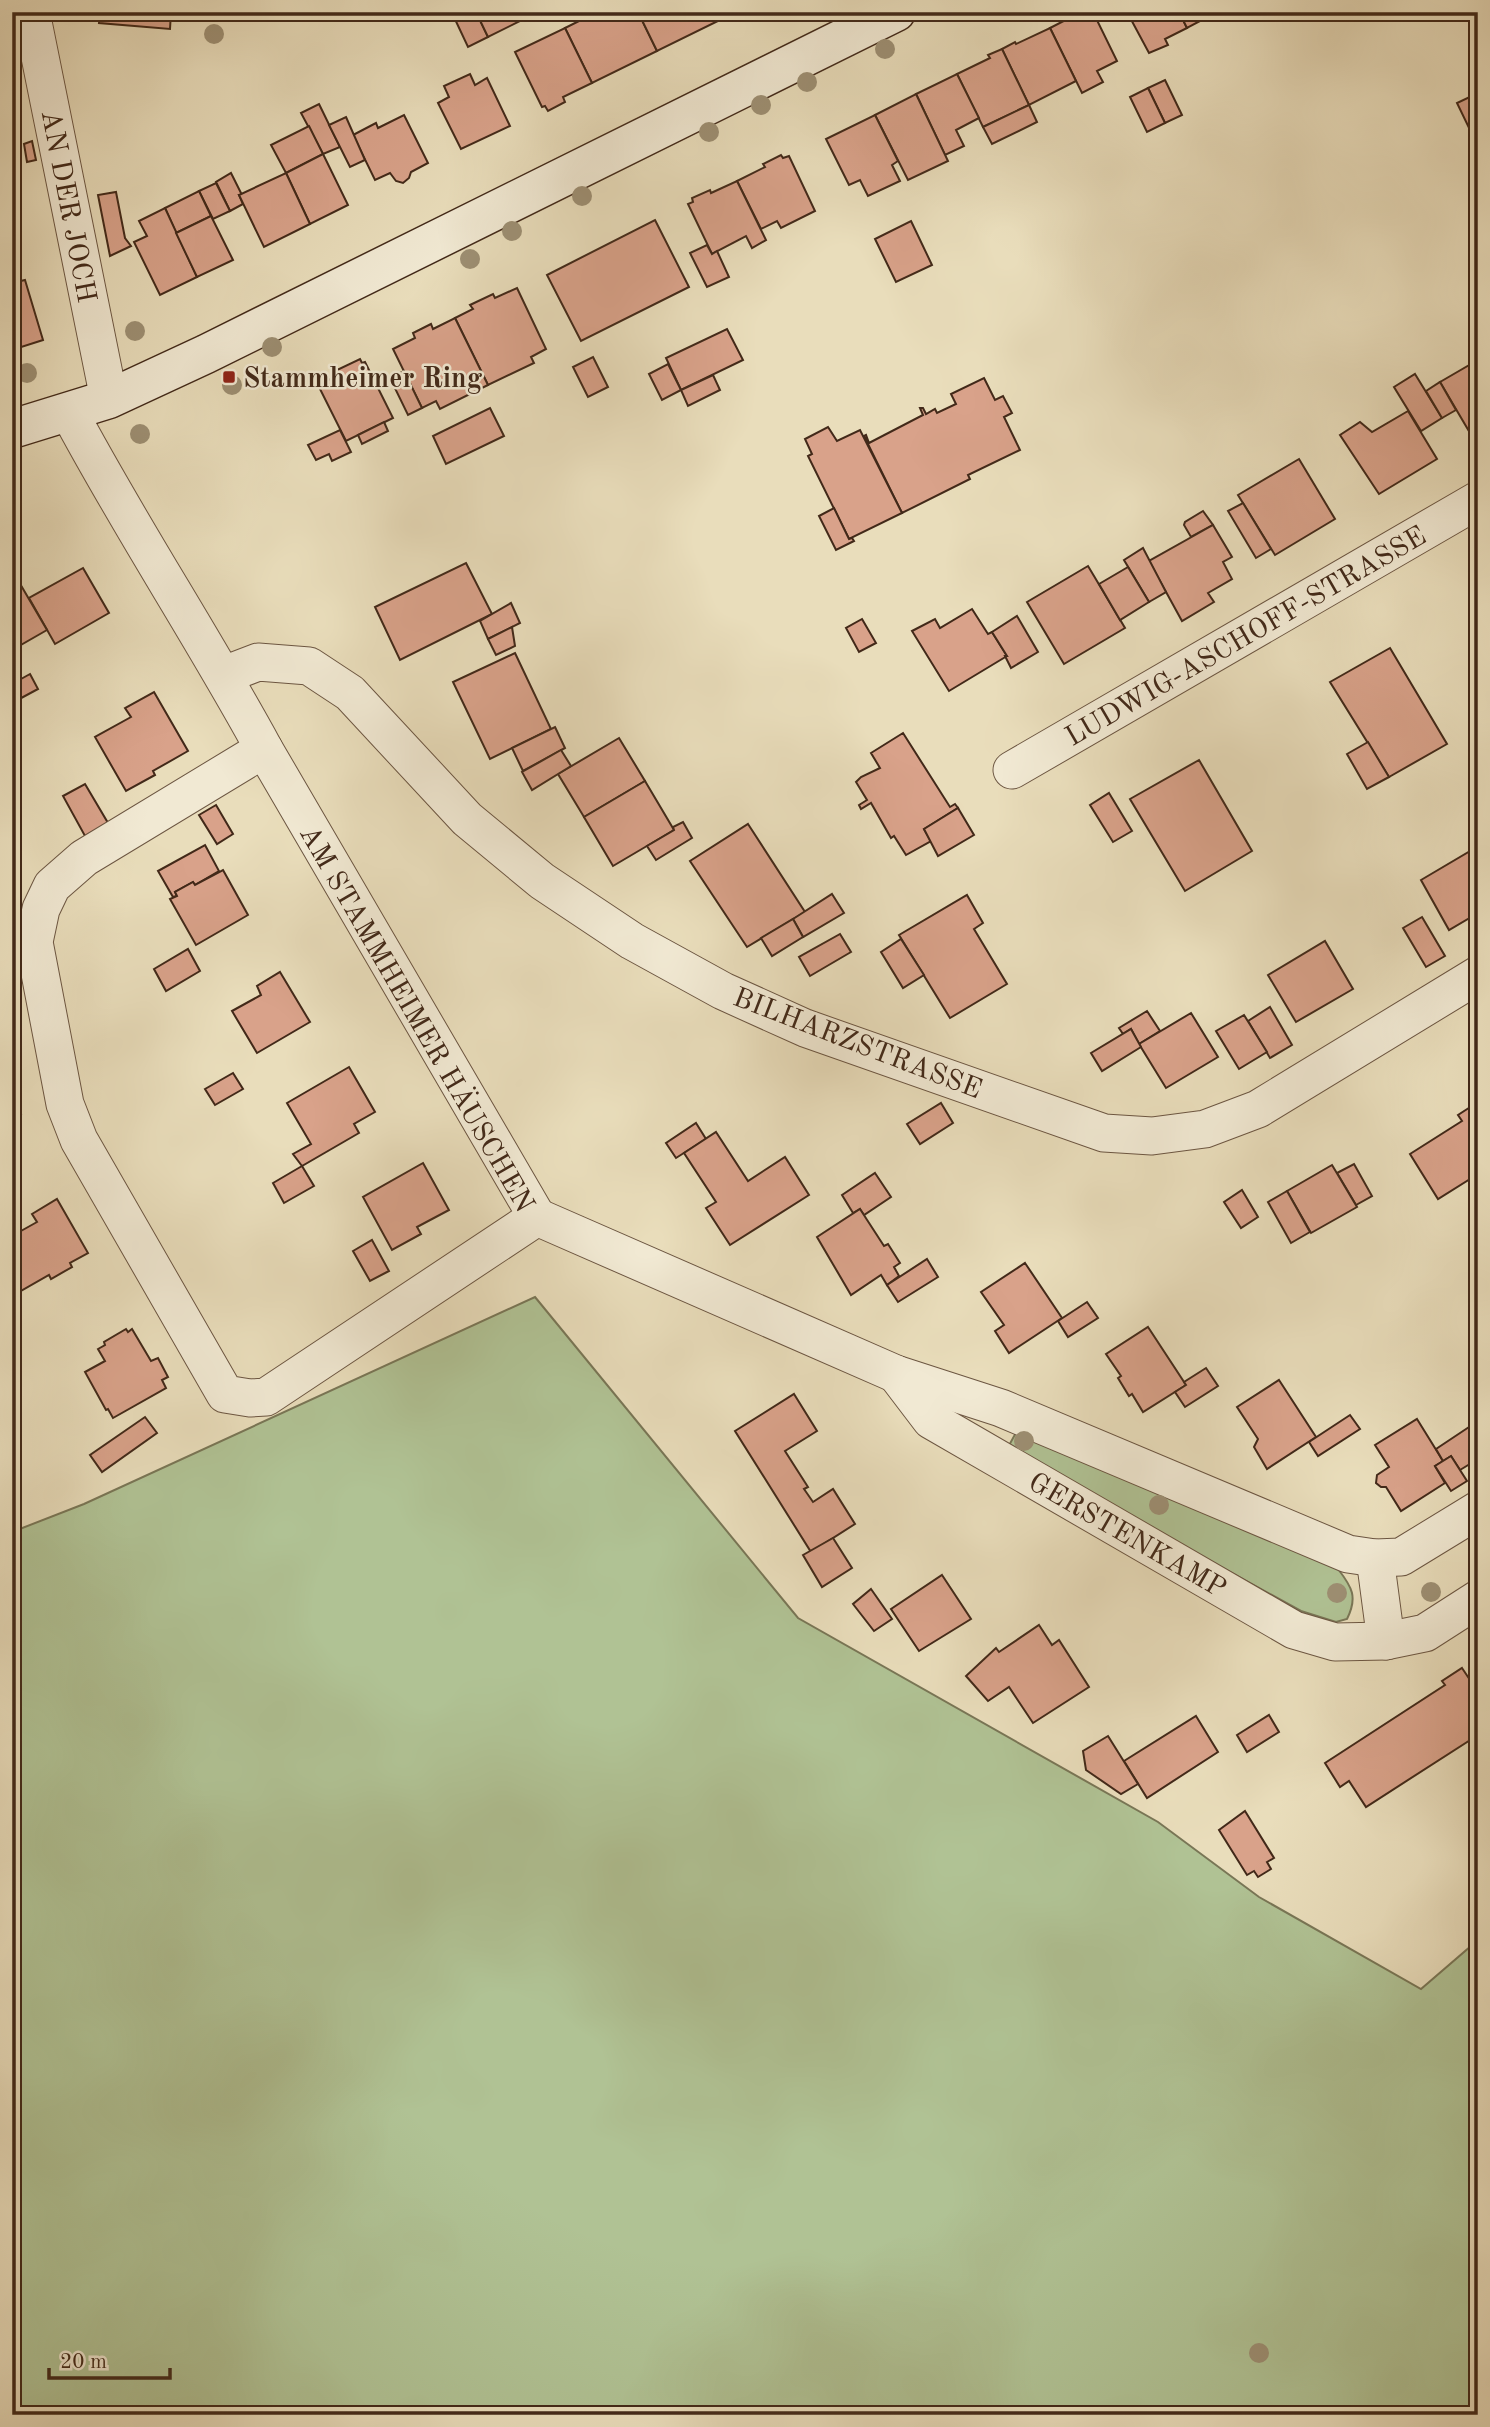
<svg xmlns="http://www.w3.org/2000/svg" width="1490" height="2427" font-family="'Old Standard TT',serif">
	<rect width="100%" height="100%" fill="#e9ddbb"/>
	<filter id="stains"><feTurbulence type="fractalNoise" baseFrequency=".00286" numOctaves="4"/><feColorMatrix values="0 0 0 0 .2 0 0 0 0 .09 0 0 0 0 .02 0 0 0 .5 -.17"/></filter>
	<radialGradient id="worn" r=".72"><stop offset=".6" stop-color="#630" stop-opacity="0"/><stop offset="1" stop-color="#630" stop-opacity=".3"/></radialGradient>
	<g fill="#b0c294" stroke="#797656" stroke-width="2">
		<polygon points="535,1297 798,1618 1158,1822 1259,1897 1421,1989 1478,1940 1478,2415 12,2415 12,1532 84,1504"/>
		<path d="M1018,1429l320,140c14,18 20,28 9,50l-11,3 -35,-11 -294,-162z"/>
	</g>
	<g fill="#d9a28a" stroke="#422919" stroke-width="2">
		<polygon points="100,12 171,12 170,29 99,23"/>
		<polygon points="457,12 476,12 488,37 468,47 453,15"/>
		<polygon points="476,12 521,12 524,19 488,37"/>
		<polygon points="597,12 638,12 657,51 592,83 565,28"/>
		<polygon points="638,12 719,12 722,19 657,51"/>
		<polygon points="1081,12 1093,12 1117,61 1097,71 1103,82 1082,93 1050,28"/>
		<polygon points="1127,12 1179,12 1187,28 1165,39 1168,45 1149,53"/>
		<polygon points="1179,12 1217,12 1187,28"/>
		<polygon points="565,28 592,83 563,97 565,102 548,111 545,106 542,107 515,52"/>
		<polygon points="1050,28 1076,81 1029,105 1002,49 1015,42 1016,44"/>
		<polygon points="1002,49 1029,105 983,127 957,74 990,58 988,55"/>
		<polygon points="470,74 475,85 487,78 510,126 461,149 438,103 449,97 444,86"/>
		<polygon points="957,74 979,118 956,130 964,146 945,155 916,94"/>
		<polygon points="1165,80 1182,115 1165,123 1148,88"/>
		<polygon points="1148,88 1165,123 1147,132 1130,97"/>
		<polygon points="1478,93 1478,126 1470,130 1457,103"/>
		<polygon points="916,94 948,161 908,180 875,115"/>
		<polygon points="319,104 340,147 323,154 301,113"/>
		<polygon points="1029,105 1037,122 992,144 983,127"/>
		<polygon points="404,115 428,163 411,172 409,178 403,183 396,181 390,173 375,180 353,135 376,123 378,128"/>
		<polygon points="875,115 898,161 892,165 900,181 868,196 860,180 849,185 826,139"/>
		<polygon points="346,117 365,160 350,167 329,125"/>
		<polygon points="309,126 323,154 286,173 271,145"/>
		<polygon points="32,141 36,160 27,162 24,144"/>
		<polygon points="323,154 348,205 310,224 286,173"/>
		<polygon points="781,155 783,158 789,156 815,211 781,228 777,221 761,229 737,181 765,167 763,164"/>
		<polygon points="231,173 242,195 239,195 243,204 230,211 216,182"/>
		<polygon points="286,173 310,224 264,247 239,195"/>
		<polygon points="737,181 766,240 752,248 746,236 712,254 688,204 693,202 692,198 710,190 711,193"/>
		<polygon points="216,183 230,211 213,219 199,191"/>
		<polygon points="199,191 211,216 176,233 165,208"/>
		<polygon points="116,192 125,238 131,246 110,256 98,195"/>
		<polygon points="165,208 197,277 160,295 134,242 147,236 139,221"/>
		<polygon points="211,216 233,260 197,277 176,233"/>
		<polygon points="655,220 689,287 581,341 547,275"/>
		<polygon points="911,221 932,265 896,282 875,239"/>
		<polygon points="707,245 712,254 717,251 729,277 707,287 690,253"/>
		<polygon points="25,280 43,340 12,350 12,283"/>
		<polygon points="517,288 546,349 531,357 534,363 488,385 455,318 473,309 470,305 493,294 495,298"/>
		<polygon points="455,318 488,385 440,409 436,401 422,408 393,349 415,338 413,333 431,324 433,329"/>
		<polygon points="727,329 743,360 681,390 666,358"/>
		<polygon points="593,357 608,387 588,397 573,367"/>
		<polygon points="360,359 362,363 365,362 393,418 346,441 318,385 339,375 337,370"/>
		<polygon points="1478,360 1478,436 1473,438 1440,382"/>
		<polygon points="668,364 681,390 662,400 649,374"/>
		<polygon points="404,371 422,408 408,415 390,378"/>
		<polygon points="1415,374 1442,418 1421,431 1394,387"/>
		<polygon points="713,375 720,390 688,406 681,390"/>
		<polygon points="984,378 995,400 1003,396 1012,413 1004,417 1020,450 968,475 970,479 902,513 864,436 866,435 869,443 923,415 920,408 923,408 926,414 935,409 937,413 956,404 951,394"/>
		<polygon points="1440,382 1456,410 1442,418 1426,391"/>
		<polygon points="490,408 504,436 446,464 433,436"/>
		<polygon points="1408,411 1437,459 1379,494 1340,435 1360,422 1372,432"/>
		<polygon points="384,422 388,431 362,444 358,435"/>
		<polygon points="828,427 837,441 860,430 902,513 849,539 808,456 812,454 805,439"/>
		<polygon points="340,430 351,452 332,461 329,454 316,460 308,445"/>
		<polygon points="1299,459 1335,519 1275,555 1238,495"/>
		<polygon points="1243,503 1271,549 1256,558 1228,511"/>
		<polygon points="834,508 849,539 852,538 854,541 836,550 819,516"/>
		<polygon points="1203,511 1213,525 1191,537 1184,525 1185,522"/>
		<polygon points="1213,525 1232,557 1223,562 1232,579 1208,593 1214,602 1182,621 1149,561"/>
		<polygon points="1143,548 1166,592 1149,602 1124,560"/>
		<polygon points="466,563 492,614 400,660 375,607"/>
		<polygon points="1088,566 1125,628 1064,664 1027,602"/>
		<polygon points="1128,567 1149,602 1120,620 1099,584"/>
		<polygon points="83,568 109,613 55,644 29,598"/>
		<polygon points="12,570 47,630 12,650"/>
		<polygon points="511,603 520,623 488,639 480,621"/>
		<polygon points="972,609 988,634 992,632 1007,656 949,691 912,631 935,619 940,628"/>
		<polygon points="1017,616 1038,652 1011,668 1005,656 1007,656 992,632"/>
		<polygon points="862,619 876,643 859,652 846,628"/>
		<polygon points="512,627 515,646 496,655 488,639"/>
		<polygon points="1390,648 1447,744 1389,777 1330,682"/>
		<polygon points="515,653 551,729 490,759 453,682"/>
		<polygon points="30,674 38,689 12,703 12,684"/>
		<polygon points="154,692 188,751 153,771 155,775 126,791 95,737 131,717 125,708"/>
		<polygon points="555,727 565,748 523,771 512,748"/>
		<polygon points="903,733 950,807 955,804 958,808 924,829 931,841 906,855 894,836 891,838 871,803 861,809 859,805 867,800 856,782 861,777 880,768 871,753"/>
		<polygon points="619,738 645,781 584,817 558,774"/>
		<polygon points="1368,742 1389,777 1367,789 1347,754"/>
		<polygon points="561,750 571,766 532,790 522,772"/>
		<polygon points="1199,760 1252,851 1185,891 1130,799"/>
		<polygon points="645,781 674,830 613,866 584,817"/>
		<polygon points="85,784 108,823 85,836 63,796"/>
		<polygon points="1109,793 1132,831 1113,842 1090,805"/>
		<polygon points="216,805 233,834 217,844 199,815"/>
		<polygon points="958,808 974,835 938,856 924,829"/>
		<polygon points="683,822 692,838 656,860 647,846 674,830 673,827"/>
		<polygon points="748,824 805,912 747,947 690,861"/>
		<polygon points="205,845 219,871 195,885 193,882 175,892 177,896 173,897 158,871"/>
		<polygon points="1477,847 1478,913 1449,930 1421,880"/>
		<polygon points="223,870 248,915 196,945 170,899 177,896 175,892 193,882 195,885"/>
		<polygon points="832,894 844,913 803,937 793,919"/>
		<polygon points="967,895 983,923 974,929 1007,984 950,1018 899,935"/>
		<polygon points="1422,917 1445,956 1426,967 1403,928"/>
		<polygon points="793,919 803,937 772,956 761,938"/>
		<polygon points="840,934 851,952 810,976 799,957"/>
		<polygon points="901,939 924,975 903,988 881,952"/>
		<polygon points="1325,941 1353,989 1296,1022 1268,975"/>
		<polygon points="188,949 200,971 166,991 154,969"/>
		<polygon points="280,972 310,1022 257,1053 232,1011 261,995 257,986"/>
		<polygon points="1270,1007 1292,1045 1270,1058 1248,1021"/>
		<polygon points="1147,1011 1160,1031 1139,1044 1131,1029 1123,1034 1119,1028"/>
		<polygon points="1191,1013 1218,1057 1166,1088 1139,1044"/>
		<polygon points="1244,1015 1267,1052 1239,1069 1216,1031"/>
		<polygon points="1131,1029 1141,1047 1102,1071 1091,1053"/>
		<polygon points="349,1067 375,1112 354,1124 359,1133 302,1166 293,1154 311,1144 287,1103"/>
		<polygon points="233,1073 243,1089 215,1105 205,1089"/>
		<polygon points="12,1085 13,1090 16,1090 21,1114 12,1116"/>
		<polygon points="1478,1102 1478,1174 1438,1199 1410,1154 1462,1121 1458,1115"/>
		<polygon points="941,1103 953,1123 920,1144 907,1124"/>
		<polygon points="696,1123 706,1139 676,1158 666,1143"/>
		<polygon points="716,1132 748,1181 785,1157 809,1195 730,1245 706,1208 716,1202 684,1153"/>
		<polygon points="423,1163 449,1210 417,1227 421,1234 392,1250 363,1197"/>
		<polygon points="1354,1164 1372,1196 1356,1205 1337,1173"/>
		<polygon points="1332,1165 1357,1207 1311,1233 1287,1191"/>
		<polygon points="302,1166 314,1186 284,1203 273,1183"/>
		<polygon points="875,1173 891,1197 864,1215 860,1209 853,1213 842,1195"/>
		<polygon points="1242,1190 1258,1217 1241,1228 1224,1202"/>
		<polygon points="1287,1191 1310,1232 1291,1243 1268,1202"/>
		<polygon points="57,1199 88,1253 70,1263 72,1267 51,1279 49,1275 12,1296 12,1236 37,1222 32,1214"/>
		<polygon points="860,1209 884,1246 888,1244 900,1263 894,1267 899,1276 887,1285 881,1275 851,1295 817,1237"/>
		<polygon points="372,1240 389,1271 370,1281 353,1251"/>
		<polygon points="927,1259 938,1277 898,1302 887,1285"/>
		<polygon points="1025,1263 1062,1318 1009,1353 995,1331 1004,1325 981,1292"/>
		<polygon points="1087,1302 1098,1318 1068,1337 1058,1321"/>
		<polygon points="1148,1327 1186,1385 1143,1412 1132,1394 1129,1396 1118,1378 1121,1376 1106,1354"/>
		<polygon points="126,1329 128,1332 132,1329 151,1361 158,1358 168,1377 162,1380 166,1388 113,1418 108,1409 106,1410 85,1372 105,1361 98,1349 105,1345 104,1342"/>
		<polygon points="1206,1368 1218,1386 1185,1407 1175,1392 1186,1385 1184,1382"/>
		<polygon points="1279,1380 1316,1437 1267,1469 1254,1447 1258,1439 1237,1407"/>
		<polygon points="794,1394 817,1431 785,1451 808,1487 804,1489 813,1502 833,1489 855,1524 811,1552 735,1431"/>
		<polygon points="1350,1415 1360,1429 1318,1456 1309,1442"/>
		<polygon points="145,1417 157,1433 102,1472 90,1455"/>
		<polygon points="1417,1419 1443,1461 1435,1466 1445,1483 1401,1511 1386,1487 1381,1487 1376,1483 1377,1475 1389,1467 1375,1445"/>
		<polygon points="1478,1421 1478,1459 1460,1470 1451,1456 1443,1461 1436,1449"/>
		<polygon points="1451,1456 1467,1481 1451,1491 1435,1466"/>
		<polygon points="833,1538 852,1568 822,1587 803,1555"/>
		<polygon points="942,1575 971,1619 919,1651 891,1609"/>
		<polygon points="871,1589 892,1619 874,1631 853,1604"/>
		<polygon points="1039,1625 1052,1645 1059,1640 1089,1687 1033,1723 1009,1687 988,1701 966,1676 996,1648 999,1652"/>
		<polygon points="1462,1668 1478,1692 1478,1735 1366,1807 1349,1781 1340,1787 1325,1763 1445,1685 1442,1681"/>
		<polygon points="1269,1715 1279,1732 1247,1752 1237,1735"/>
		<polygon points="1196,1716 1218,1752 1147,1798 1124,1761"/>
		<polygon points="1108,1736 1138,1784 1121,1794 1086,1770 1083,1751"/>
		<polygon points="1245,1811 1274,1858 1267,1862 1271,1869 1258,1877 1254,1871 1247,1875 1219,1830"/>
	</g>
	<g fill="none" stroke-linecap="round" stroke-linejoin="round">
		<g stroke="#6c5642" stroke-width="39">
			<g id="street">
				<polyline points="31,12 109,399"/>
				<path d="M69,412c61,115 133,223 195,337l273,468"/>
				<polyline points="224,675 258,662 309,666 350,693 467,819 542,881 632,941 723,991 805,1028 1104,1133 1152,1136 1205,1129 1258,1109 1478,975"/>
				<polyline points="264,749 84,858 52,886 41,909 34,942 65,1104 79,1140 225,1394 250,1398 266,1397 537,1217"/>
				<polyline points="1012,770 1478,500"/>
				<polyline points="537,1217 896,1374 1001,1408 1348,1554 1375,1558 1401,1557 1478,1510"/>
				<polyline points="896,1374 931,1420 1294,1630 1335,1642 1386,1641 1425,1633 1478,1599"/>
				<polyline points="1375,1558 1386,1641"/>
			</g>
		</g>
		<g stroke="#422919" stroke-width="41">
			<polyline id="secondary" points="12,429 109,399 206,354 896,12"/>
		</g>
		<use href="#street" stroke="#f1e9d3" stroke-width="37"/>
		<use href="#secondary" stroke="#f1e9d3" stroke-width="38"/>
	</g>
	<g fill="#9d8f73">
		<circle cx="214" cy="34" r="10"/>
		<circle cx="885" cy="49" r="10"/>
		<circle cx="807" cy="82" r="10"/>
		<circle cx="761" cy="105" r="10"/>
		<circle cx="709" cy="132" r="10"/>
		<circle cx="582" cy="196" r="10"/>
		<circle cx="512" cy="231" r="10"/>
		<circle cx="470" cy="259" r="10"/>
		<circle cx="135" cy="331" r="10"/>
		<circle cx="272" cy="347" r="10"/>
		<circle cx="27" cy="373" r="10"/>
		<circle cx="232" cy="385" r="10"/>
		<circle cx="140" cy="434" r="10"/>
		<circle cx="1024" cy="1441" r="10"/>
		<circle cx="1159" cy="1505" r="10"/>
		<circle cx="1431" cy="1592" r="10"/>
		<circle cx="1337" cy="1593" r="10"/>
		<circle cx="1259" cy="2353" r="10"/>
	</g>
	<rect fill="#8f2418" stroke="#f1e9d3" stroke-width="2.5" x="222" y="370" width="14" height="14" rx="3.5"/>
	<g text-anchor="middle" stroke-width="5" stroke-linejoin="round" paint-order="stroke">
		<g font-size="28" fill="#422919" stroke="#f1e9d3">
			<text transform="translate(70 206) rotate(79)" y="10">AN DER JOCH</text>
			<text transform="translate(1245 635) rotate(-30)" y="10">LUDWIG-ASCHOFF-STRASSE</text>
			<text transform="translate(418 1018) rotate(60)" y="10">AM STAMMHEIMER HÄUSCHEN</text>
			<text transform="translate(858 1042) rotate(21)" y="10">BILHARZSTRASSE</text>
			<text transform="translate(1128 1534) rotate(30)" y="10">GERSTENKAMP</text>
		</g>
		<g font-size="28" font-weight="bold" fill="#422919" stroke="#f1e9d3" text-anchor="start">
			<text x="243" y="387">Stammheimer Ring</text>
		</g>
	</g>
	<rect width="1490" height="2427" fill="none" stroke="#e9ddbb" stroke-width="42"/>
	<rect x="14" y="14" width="1462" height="2399" fill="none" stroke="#422919" stroke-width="3.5"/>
	<rect x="21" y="21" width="1448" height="2385" fill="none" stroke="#422919" stroke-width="2"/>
	<path d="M49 2368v10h121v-10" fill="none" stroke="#422919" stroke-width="3.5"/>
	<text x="60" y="2368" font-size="21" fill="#422919" stroke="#f1e9d3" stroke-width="5" paint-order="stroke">20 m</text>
	<rect width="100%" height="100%" filter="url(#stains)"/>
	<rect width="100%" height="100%" fill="url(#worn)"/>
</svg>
